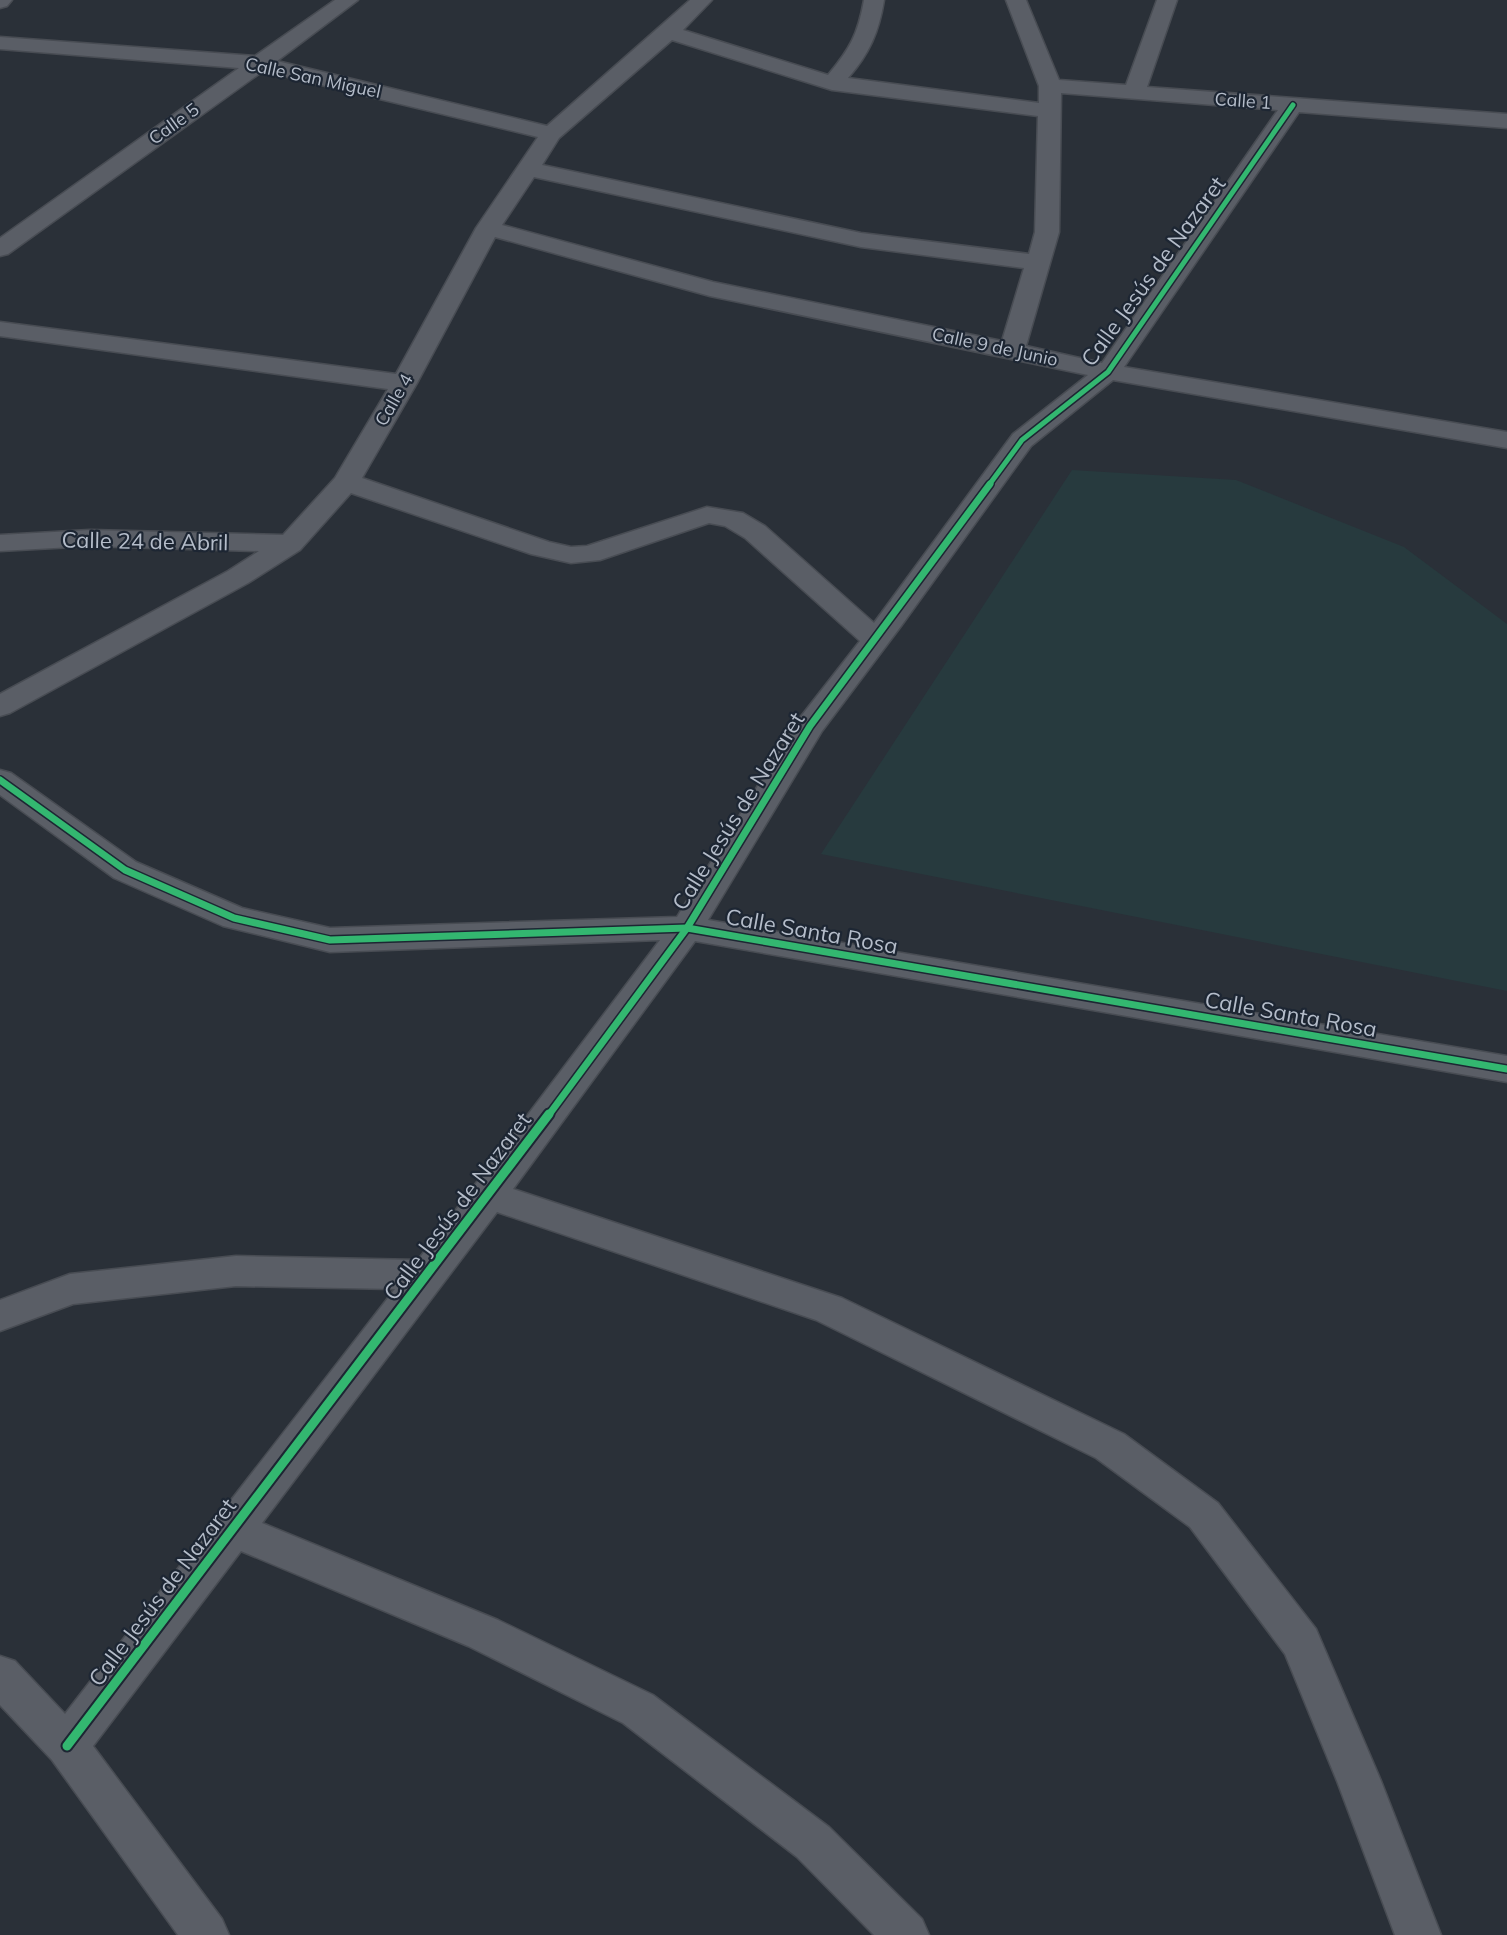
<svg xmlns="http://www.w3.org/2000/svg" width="1507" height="1935" font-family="Mulish,sans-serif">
	<rect width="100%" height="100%" fill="#2a3038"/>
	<polygon fill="#273a3e" points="1072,470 1236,480 1404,547 1507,624 1507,991 821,854"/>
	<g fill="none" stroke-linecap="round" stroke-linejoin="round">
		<g stroke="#484c53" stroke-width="3">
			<g id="street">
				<polygon points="0,0 12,0 7,6 0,8"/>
				<path d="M335,0h23l-81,61 270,65 143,-126h22l-29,30 145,45c22,-26 30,-41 36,-75h20c-5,32 -15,54 -36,78l191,25v-17l-33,-86h20l33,80 67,5 31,-85h20l-30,87 360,27v14l-208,-16 -175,255 383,65v16l-394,-68 -82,66 -130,180 -79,105 -114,189 799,136v26l-812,-141 -182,248 329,109 282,136 94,69 98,126 65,152 60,154h-46l-58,-154 -52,-127 -95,-127 -94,-69 -280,-138 -319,-108 -235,311 236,97 155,75 176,132 93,92 7,16h-55l-77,-78 -174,-134 -155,-77 -227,-95 -148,195 129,173 7,16h-51l-126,-175 -52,-55v-49l15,5 50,53 330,-425 -159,-3 -163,18 -73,27v-31l70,-26 166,-18 182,4 242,-320 -330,12 -107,-26 -109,-48 -114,-83v-25l11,3 125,89 106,46 88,20 347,-11 122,-198 61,-78 -115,-103 -20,-12 -16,-3 -109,37 -29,3 -40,-9 -180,-61 -51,57 -52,33 -238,130 -10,3v-22l228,-123 31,-20 -169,-5 -90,5v-16l90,-5 193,5 52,-57 53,-89 -388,-53v-14l396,52 80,-146 62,-91 -275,-66 -255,183 -8,2v-18l239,-170 -239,-19v-12l255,19zM672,40l160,50 206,26 -3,116 -6,22 -168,-21 -319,-68 17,-27zM1061,93l217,17 -176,253 -76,-17 33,-114zM534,177l327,70 163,21 -22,73 -289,-59 -211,-57zM495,237l215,59 378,79 -75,59 -139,189 -109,-97 -22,-13 -36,-6 -120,39 -16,1 -22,-5 -187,-64 55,-95z"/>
			</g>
		</g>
		<use href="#street" fill="#5a5e66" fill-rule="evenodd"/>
		<g stroke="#1d2633" stroke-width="8">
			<polyline id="cycleway-far2" points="989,485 1022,440 1108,372 1293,105"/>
		</g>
		<g stroke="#1d2633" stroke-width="10">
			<g id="cycleway-far1">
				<polyline points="0,780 125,870 234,918 330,940 687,928 1507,1069"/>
				<polyline points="548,1116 687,928 810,726 990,484"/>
			</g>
		</g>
		<g stroke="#1d2633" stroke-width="13">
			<polyline id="cycleway" points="67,1746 549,1114"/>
		</g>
		<use href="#cycleway-far2" stroke="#33b770" stroke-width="5"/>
		<use href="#cycleway-far1" stroke="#33b770" stroke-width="7"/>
		<use href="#cycleway" stroke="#33b770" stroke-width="9"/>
	</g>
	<g text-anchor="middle" stroke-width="4.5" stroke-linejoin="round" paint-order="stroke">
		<g font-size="18" fill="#b4bcc9" stroke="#1d2633">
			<text transform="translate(313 78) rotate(12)" y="6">Calle San Miguel</text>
			<text transform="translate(1243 101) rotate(4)" y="6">Calle 1</text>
			<text transform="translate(174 124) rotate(-36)" y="6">Calle 5</text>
			<text transform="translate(995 347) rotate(12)" y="6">Calle 9 de Junio</text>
			<text transform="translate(394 400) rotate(-60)" y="6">Calle 4</text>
		</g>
		<g font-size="22" fill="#b4bcc9" stroke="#1d2633">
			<text transform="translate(1153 271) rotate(-54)" y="8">Calle Jesús de Nazaret</text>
			<text transform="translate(145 541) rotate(1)" y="8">Calle 24 de Abril</text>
			<text transform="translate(738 811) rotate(-58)" y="8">Calle Jesús de Nazaret</text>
			<text transform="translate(812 931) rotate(10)" y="8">Calle Santa Rosa</text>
			<text transform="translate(1291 1014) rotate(10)" y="8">Calle Santa Rosa</text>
			<text transform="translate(457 1206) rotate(-53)" y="8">Calle Jesús de Nazaret</text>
			<text transform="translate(162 1592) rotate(-53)" y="8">Calle Jesús de Nazaret</text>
		</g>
	</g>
</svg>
